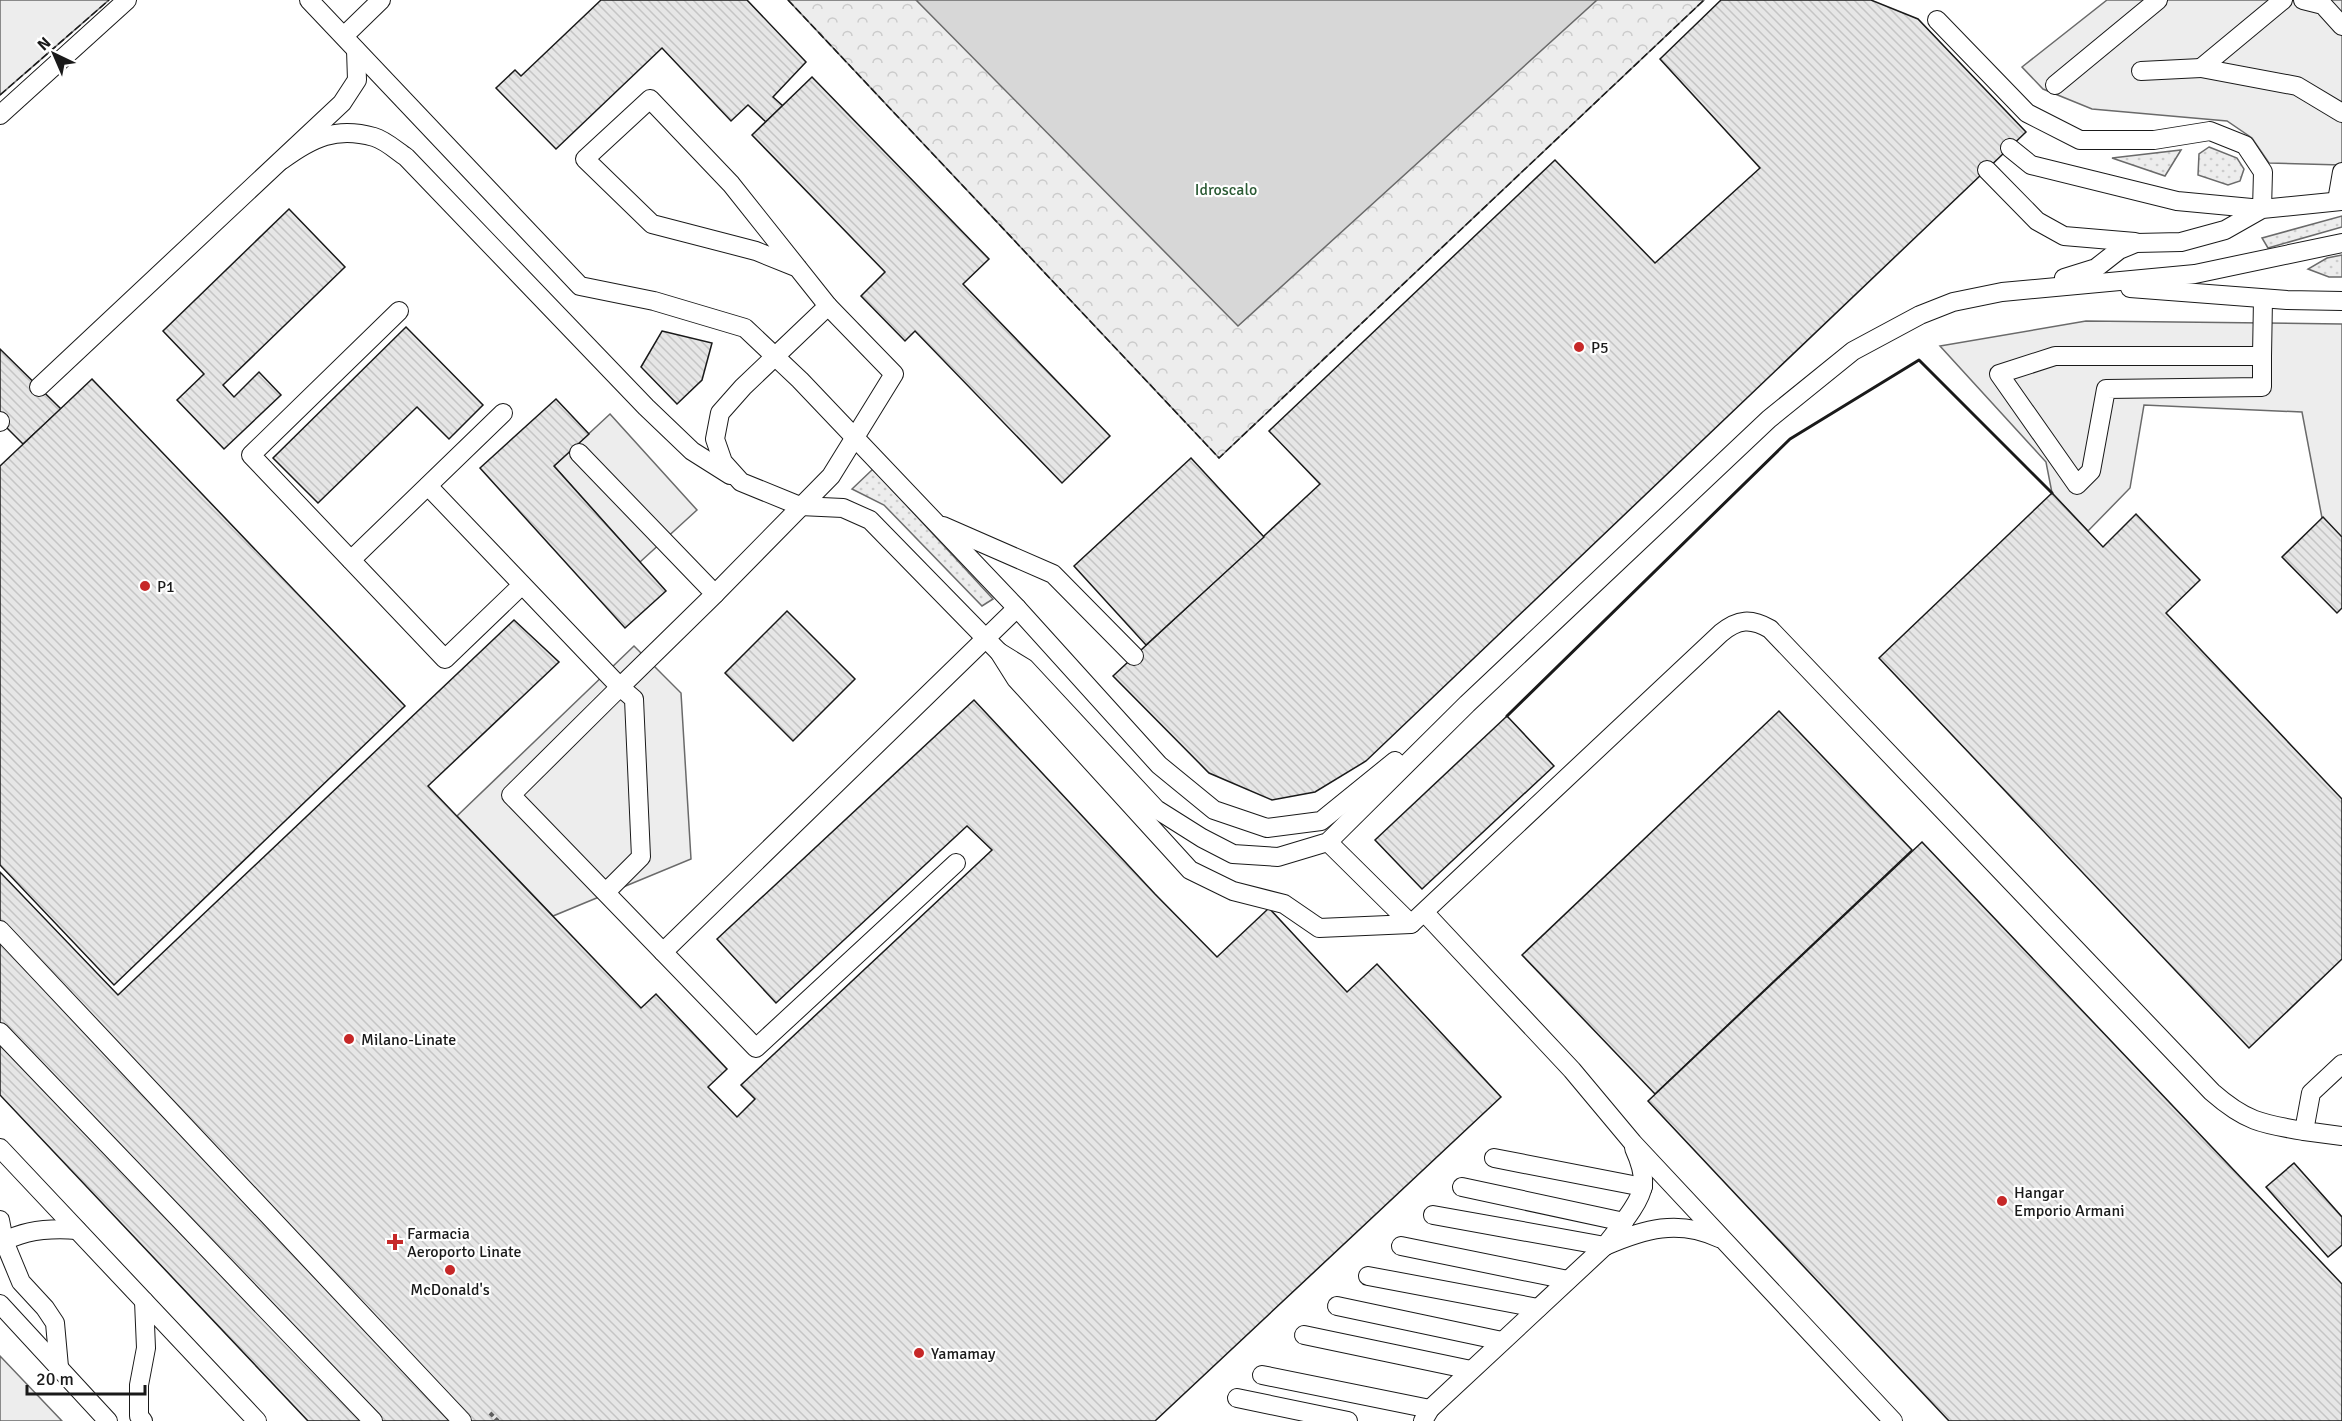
<svg xmlns="http://www.w3.org/2000/svg" width="2342" height="1421" font-family="Signika,sans-serif">
	<defs>
		<pattern id="grass-dots" width="8" height="8" patternUnits="userSpaceOnUse" patternTransform="scale(1.5)"><rect width="8" height="8" fill="#ededed"/><path d="M2 2h.1M6 6h.1" fill="none" stroke="#cbcbcb" stroke-width="1.8" stroke-linecap="round"/></pattern>
		<pattern id="forest-crowns" width="20" height="18" patternUnits="userSpaceOnUse" patternTransform="scale(1.5)"><rect width="20" height="18" fill="#ededed"/><path d="M2 6a3 3 0 1 1 6 0M12 15a3 3 0 1 1 6 0" fill="none" stroke="#cbcbcb"/></pattern>
		<pattern id="building-back-hatch" width="6" height="6" patternUnits="userSpaceOnUse" patternTransform="scale(1.5)"><rect width="6" height="6" fill="#e6e6e6"/><path d="M-1 5l2 2M0 0l6 6M5-1l2 2" fill="none" stroke="#c5c5c5"/></pattern>
	</defs>
	<rect width="100%" height="100%" fill="#fff"/>
	<g fill="url(#grass-dots)" stroke="#6a6a6a" stroke-width="1.5">
		<polygon points="2209,147 2237,158 2244,169 2240,181 2228,185 2198,175 2199,154"/>
		<polygon points="2181,150 2165,176 2112,158"/>
		<polygon points="2342,216 2342,227 2268,248 2262,238"/>
		<polygon points="2342,255 2342,277 2329,277 2308,269 2327,258"/>
		<polygon points="873,469 993,599 982,606 884,505 852,489"/>
	</g>
	<polygon fill="url(#forest-crowns)" stroke="#6a6a6a" stroke-width="1.5" points="788,0 1704,0 1219,458"/>
	<g fill="#ededed" stroke="#6a6a6a" stroke-width="1.5">
		<polygon points="0,0 109,0 0,95"/>
		<polygon points="2107,0 2342,0 2342,165 2269,163 2252,138 2227,121 2092,109 2043,89 2022,67"/>
		<polygon points="2086,321 2342,324 2342,540 2322,518 2302,412 2144,405 2130,488 2088,531 2052,493 2046,462 1940,346"/>
		<polygon points="610,414 697,510 640,562 554,466"/>
		<polygon points="634,646 681,693 691,859 553,916 457,816"/>
		<polygon points="0,1356 62,1421 0,1421"/>
	</g>
	<polygon fill="#d7d7d7" stroke="#6a6a6a" stroke-width="1.5" points="916,0 1597,0 1238,326"/>
	<g fill="url(#building-back-hatch)" stroke="#1a1a1a" stroke-width="1.5">
		<polygon points="601,0 747,0 806,62 773,97 783,106 766,122 748,105 731,121 662,48 556,149 496,88 515,70 521,76"/>
		<polygon points="1721,0 1871,0 1918,19 2026,132 1366,761 1315,792 1272,800 1209,773 1113,676 1320,484 1269,431 1555,160 1655,263 1760,168 1660,59"/>
		<polygon points="812,77 989,259 963,284 1110,436 1062,483 915,331 905,341 861,296 885,272 752,135"/>
		<polygon points="289,209 345,267 223,385 234,397 259,372 281,395 224,449 177,400 204,374 163,331"/>
		<polygon points="406,327 483,405 449,439 417,407 318,503 273,458"/>
		<polygon points="662,331 712,343 702,380 677,404 641,367"/>
		<polygon points="0,349 61,409 23,444 0,421"/>
		<polygon points="92,379 405,706 114,985 0,865 0,466"/>
		<polygon points="556,399 589,434 554,466 666,591 625,628 480,468"/>
		<polygon points="1191,458 1264,537 1146,645 1074,566"/>
		<polygon points="2052,493 2103,547 2136,514 2200,580 2166,613 2342,799 2342,959 2249,1048 1879,658"/>
		<polygon points="2323,517 2342,537 2342,608 2337,613 2282,557"/>
		<polygon points="787,611 855,679 793,741 725,673"/>
		<polygon points="514,620 559,662 428,786 641,1008 656,994 727,1069 708,1087 737,1117 755,1099 741,1085 992,850 967,826 776,1003 717,939 974,700 1155,894 1217,957 1269,908 1347,992 1377,964 1501,1097 1155,1421 308,1421 0,1095 0,872 118,995"/>
		<polygon points="1779,711 1912,850 1655,1094 1522,955"/>
		<polygon points="1507,716 1554,766 1422,889 1375,840"/>
		<polygon points="1922,842 2342,1284 2342,1421 1949,1421 1648,1101"/>
		<polygon points="2294,1163 2342,1217 2342,1245 2328,1257 2266,1187"/>
	</g>
	<g fill="none" stroke-linecap="round" stroke-linejoin="round">
		<g stroke="#1a1a1a" stroke-width="20">
			<g id="service">
				<polyline points="309,0 580,286 654,301 745,328 800,380 1017,608 1159,765 1214,810 1267,828 1321,821 1395,761"/>
				<polyline points="2283,0 2201,68 2297,86 2342,113"/>
				<polyline points="2303,0 2323,5 2342,26"/>
				<polyline points="1937,20 2027,113 2080,140 2154,140 2210,131 2245,145 2263,172 2262,209 2177,201 2031,165 2010,148"/>
				<polyline points="344,36 381,0"/>
				<polyline points="2141,71 2201,68"/>
				<polyline points="2055,85 2158,0"/>
				<polyline points="0,115 127,0"/>
				<path d="M282,160c30,-22 54,-34 92,-23 11,3 23,14 32,20l240,250 46,44 38,24"/>
				<polyline points="1987,170 2037,221 2064,236 2135,242"/>
				<polyline points="2337,201 2342,172"/>
				<polyline points="2064,278 2096,268 2119,250 2136,243 2181,242 2225,230 2262,209 2342,201"/>
				<polyline points="2130,288 2287,300 2342,301"/>
				<polyline points="828,306 743,387 720,413 715,439 723,462 741,482 800,506 843,508 870,520 999,652 1016,679 1190,870 1233,891 1284,904 1319,928 1411,924 1328,842"/>
				<polyline points="399,311 251,455 445,659 522,585"/>
				<polyline points="2262,356 2262,387 2106,389 2091,471 2077,485 1999,374 2055,356 2262,356 2263,299"/>
				<polyline points="39,387 342,103 357,80 356,50"/>
				<polyline points="0,422 0,421"/>
				<polyline points="428,486 620,687 715,594 579,453"/>
				<polyline points="943,526 1053,574 1134,656"/>
				<polyline points="351,560 503,413"/>
				<polyline points="715,594 831,476 894,374 828,306 731,184 650,99 585,159 652,224 756,251 798,268"/>
				<polyline points="999,652 1025,668 1156,809 1202,838 1233,854 1278,857 1328,842 1467,704 1769,419 1853,351 1920,315 1953,302 2002,292 2195,274 2342,243"/>
				<polyline points="606,892 641,857 634,699 620,687 511,795 756,1048 956,863"/>
				<polyline points="1425,913 1572,1070 1633,1143 1893,1421"/>
				<path d="M1411,924l310,-291c17,-14 30,-15 49,-4l442,463c33,29 49,32 92,39"/>
				<polyline points="0,930 462,1421"/>
				<polyline points="663,952 1017,608"/>
				<polyline points="0,1032 373,1421"/>
				<polyline points="2342,1064 2311,1093 2304,1131 2342,1136"/>
				<polyline points="0,1148 257,1421"/>
				<path d="M1634,1148c5,11 10,24 9,37 -2,18 -27,46 -38,61 39,-17 73,-27 114,-8"/>
				<polyline points="1494,1158 1643,1187"/>
				<polyline points="1462,1187 1624,1222"/>
				<polyline points="1433,1215 1605,1246"/>
				<polyline points="0,1220 4,1241 21,1282 45,1308 55,1323 59,1367"/>
				<path d="M0,1244c22,-14 52,-16 77,-14"/>
				<polyline points="1401,1246 1568,1280"/>
				<polyline points="1368,1276 1538,1308"/>
				<polyline points="0,1304 108,1421"/>
				<polyline points="1337,1306 1502,1341"/>
				<polyline points="1304,1335 1471,1370"/>
				<polyline points="1262,1375 1430,1409"/>
				<polyline points="1237,1398 1348,1421"/>
				<polyline points="143,1421 139,1416 139,1385 146,1348 144,1301"/>
				<polyline points="1423,1421 1430,1409 1605,1246"/>
			</g>
		</g>
		<polyline stroke="#5f5f5f" stroke-width="4" stroke-dasharray="4.5 3" stroke-linecap="butt" points="490,1413 498,1421"/>
		<use href="#service" stroke="#fff" stroke-width="18"/>
		<g stroke="#1a1a1a" stroke-width="1.5" stroke-dasharray="8 3" stroke-linecap="butt">
			<polyline points="788,0 1219,458 1704,0"/>
			<polyline points="0,95 109,0"/>
		</g>
		<polyline stroke="#1a1a1a" stroke-width="3" points="1507,716 1790,439 1919,360 2052,493"/>
	</g>
	<g fill="#c62828" stroke="#fff" stroke-width="2">
		<circle cx="1579" cy="347" r="6"/>
		<circle cx="145" cy="586" r="6"/>
		<circle cx="349" cy="1039" r="6"/>
		<circle cx="2002" cy="1201" r="6"/>
		<path d="M392 1233h6v6h6v6h-6v6h-6v-6h-6v-6h6z"/>
		<circle cx="450" cy="1270" r="6"/>
		<circle cx="919" cy="1353" r="6"/>
	</g>
	<g text-anchor="middle" stroke-width="4.5" stroke-linejoin="round" paint-order="stroke">
		<g font-size="16" fill="#2b5a34" stroke="#fff">
			<text x="1226" y="195">Idroscalo</text>
		</g>
		<g font-size="16" fill="#1a1a1a" stroke="#fff" text-anchor="start">
			<text x="1591" y="353">P5</text>
			<text x="157" y="592">P1</text>
			<text x="361" y="1045">Milano-Linate</text>
			<text x="2014" y="1198">Hangar<tspan x="2014" dy="18">Emporio Armani</tspan></text>
			<text x="407" y="1239">Farmacia<tspan x="407" dy="18">Aeroporto Linate</tspan></text>
			<text x="450" y="1295" text-anchor="middle">McDonald's</text>
			<text x="931" y="1359">Yamamay</text>
		</g>
	</g>
	<g transform="translate(54 54) rotate(316)" stroke="#ffffff" stroke-width="4.5" paint-order="stroke">
	<path d="M0-4.5L10 22L0 15L-10 22Z" fill="#1a1a1a"/>
	<text y="-9" font-size="16" font-weight="bold" text-anchor="middle" fill="#1a1a1a">N</text>
	</g>
	<path d="M27 1385v9h118v-9" fill="none" stroke="#1a1a1a" stroke-width="3"/>
	<text x="36" y="1385" font-size="18" fill="#1a1a1a" stroke="#ffffff" stroke-width="4.5" paint-order="stroke">20 m</text>
</svg>
